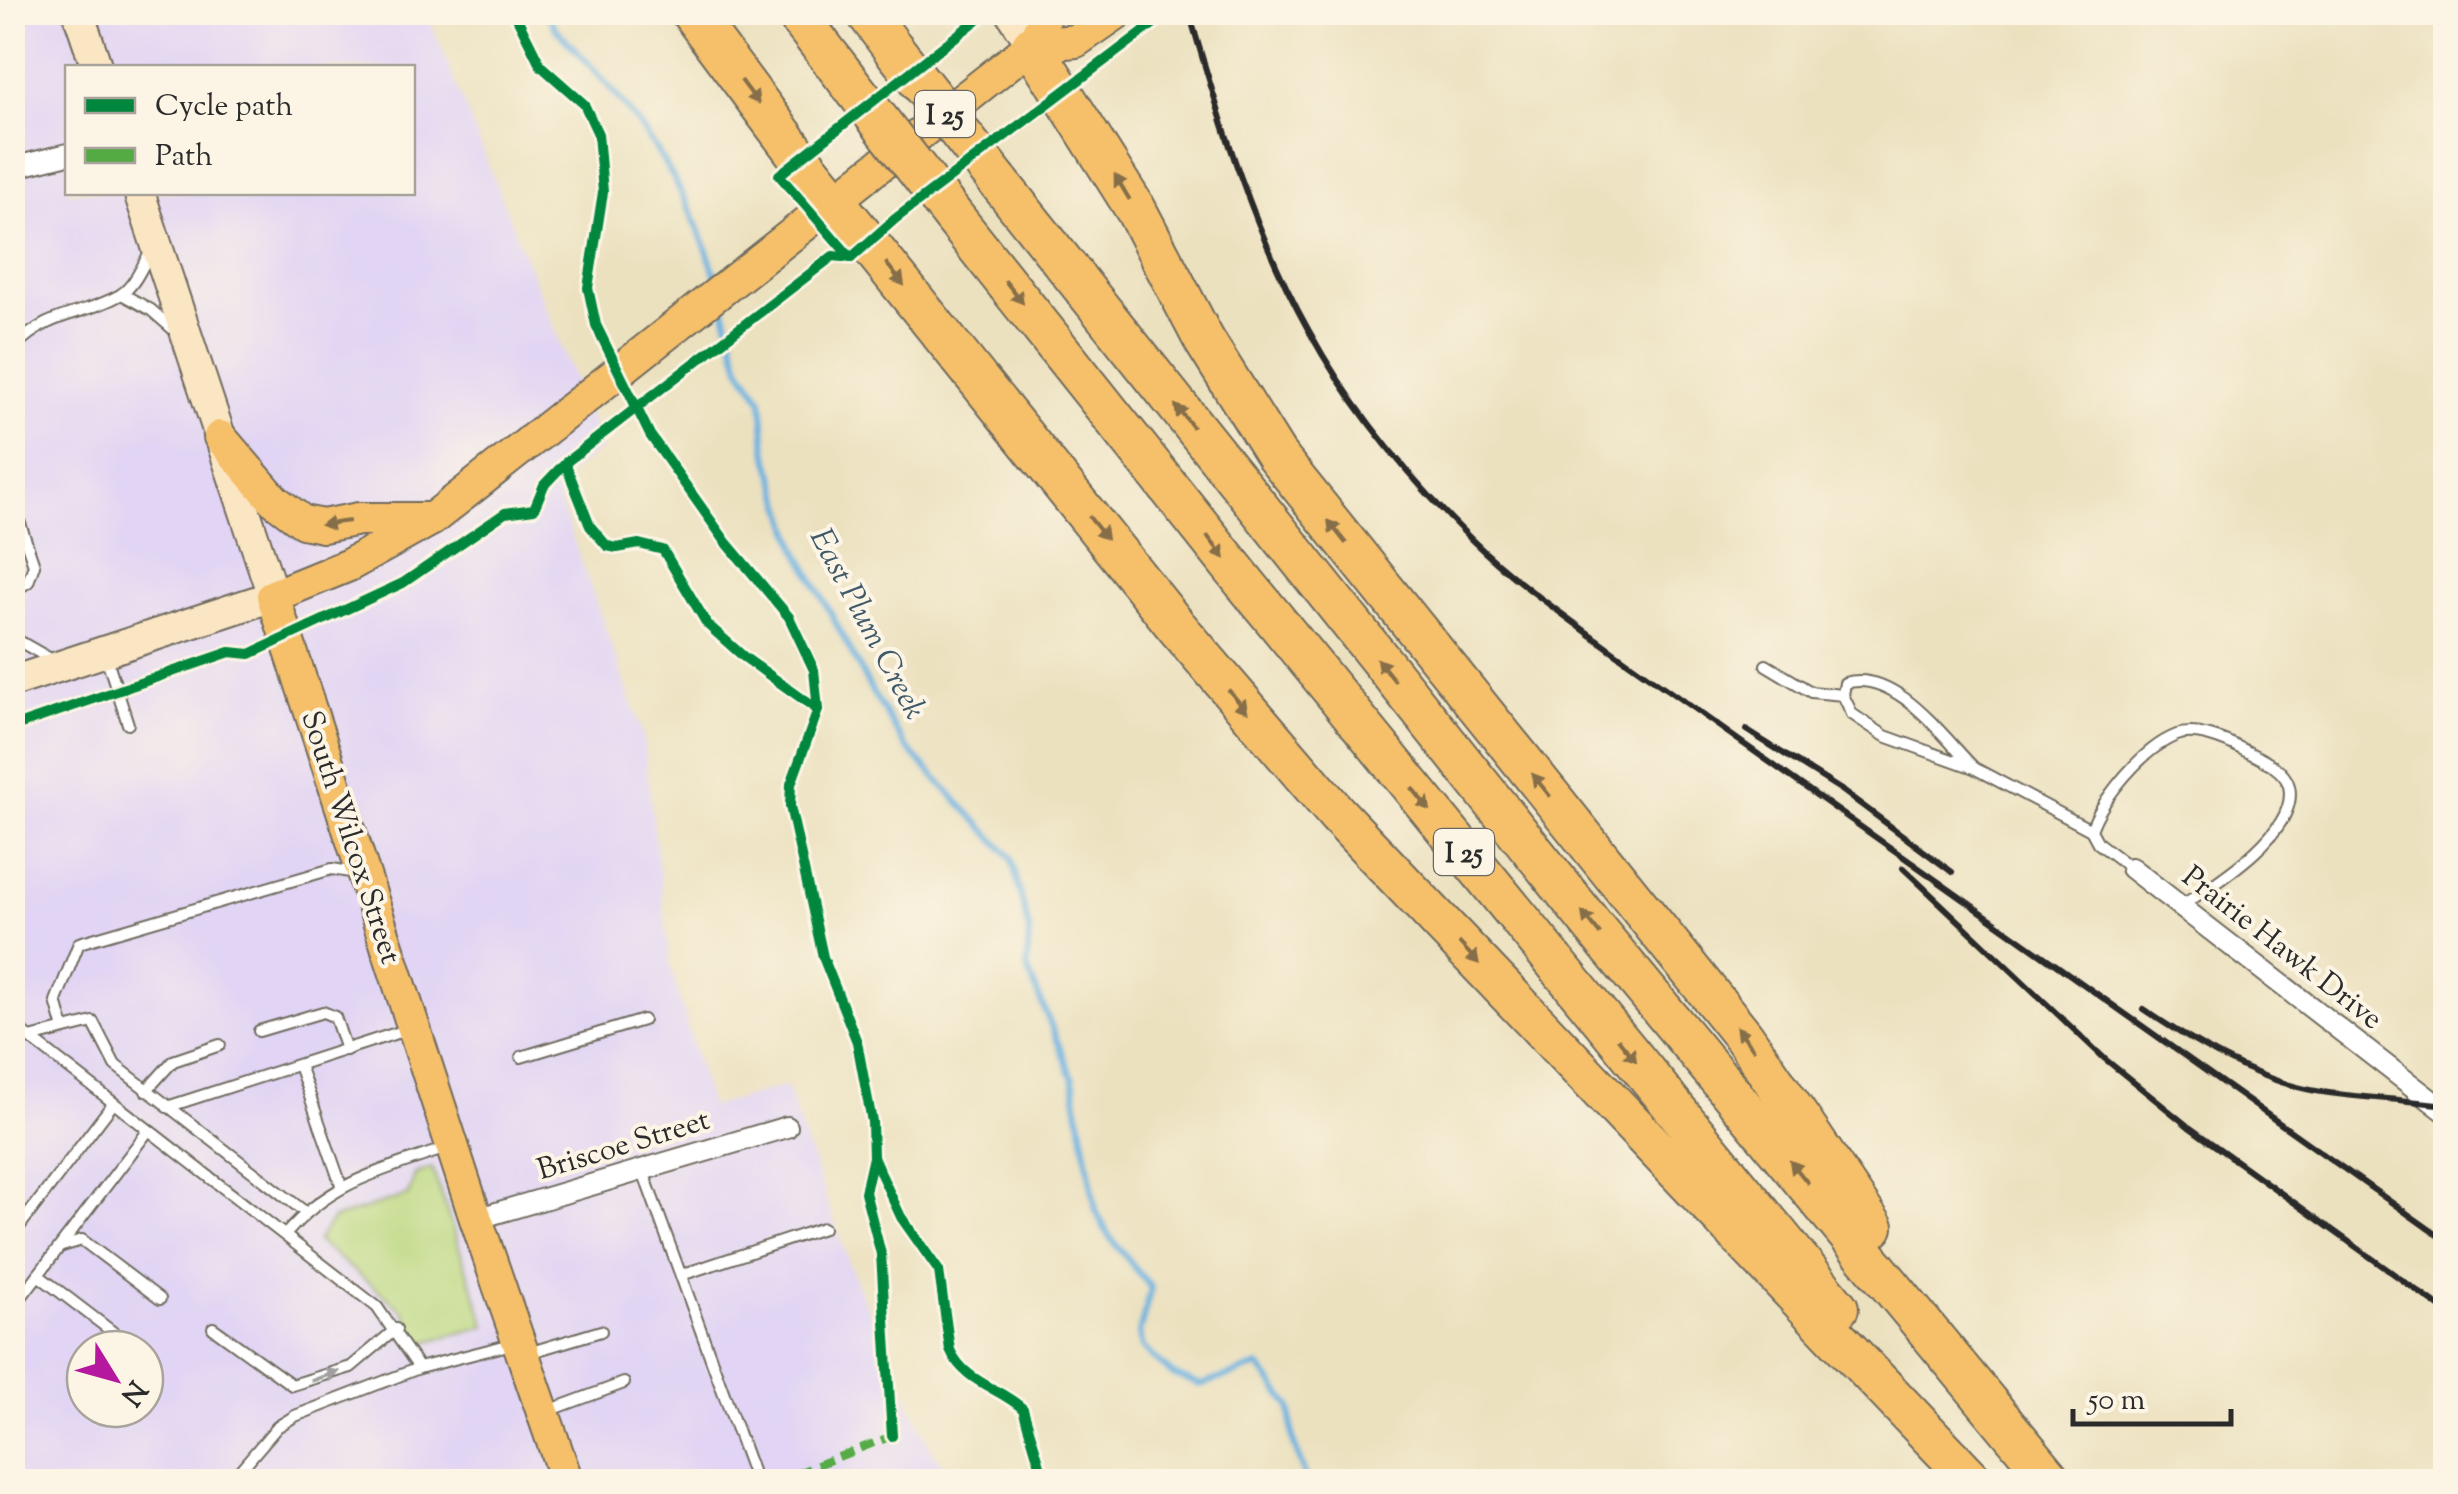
<svg xmlns="http://www.w3.org/2000/svg" width="2458" height="1494" font-family="'Sorts Mill Goudy',serif">
	<rect width="100%" height="100%" fill="#fcf5e5"/>
	<filter id="ink" filterUnits="userSpaceOnUse"><feTurbulence type="fractalNoise" baseFrequency=".01" numOctaves="2"/><feDisplacementMap in="SourceGraphic" scale="20" xChannelSelector="R" yChannelSelector="G"/><feConvolveMatrix kernelMatrix="1 2 1 2 8 2 1 2 1" color-interpolation-filters="sRGB"/></filter>
	<filter id="wash" filterUnits="userSpaceOnUse"><feTurbulence type="fractalNoise" baseFrequency=".0048" numOctaves="4" result="noise"/><feDisplacementMap in="SourceGraphic" scale="40" xChannelSelector="R" yChannelSelector="G"/><feGaussianBlur stdDeviation="2.25" result="paint"/><feColorMatrix in="noise" values="0 0 0 0 0 0 0 0 0 0 0 0 0 0 0 0 0 1.4 0 .05"/><feComposite in="paint" operator="in"/></filter>
	<g filter="url(#wash)">
		<rect width="100%" height="100%" fill="#ece1bf"/>
		<path fill="#e1d4f4" fill-rule="evenodd" d="M12,13h415l175,435 -48,38 88,245 29,237 39,139 76,-21 69,194 73,163 24,38h-939zM68,68h344v124h-344zM85,1349h60v60h-60z"/>
		<polygon fill="#b9d77e" stroke="#728154" stroke-width="2.5" points="432,1168 486,1326 415,1345 405,1312 317,1241 333,1219 408,1195 415,1174"/>
		<g fill="none" stroke-linecap="round" stroke-linejoin="round">
			<g stroke="#67b1df" stroke-width="6">
				<path d="M547,12l8,16c76,77 131,150 163,255"/>
				<polyline points="723,304 740,367 762,400 766,450 797,549 871,690 906,747 1011,857 1029,929 1027,968 1073,1079 1096,1211 1109,1236 1151,1288 1139,1333 1142,1347 1172,1374 1200,1385 1259,1366 1290,1406 1293,1441 1307,1482"/>
			</g>
		</g>
	</g>
	<g filter="url(#ink)">
		<g fill="none" stroke-linecap="round" stroke-linejoin="round">
			<g stroke="#6f6b5f" stroke-width="14">
				<g id="service">
					<polyline points="122,294 151,310 174,330"/>
					<path d="M12,349c40,-40 67,-31 108,-54 15,-9 24,-32 32,-47"/>
					<polyline points="12,500 34,565 28,582 12,592"/>
					<polyline points="12,637 54,661"/>
					<polyline points="105,653 128,724"/>
					<polyline points="1766,665 1811,692 1843,695"/>
					<path d="M1974,768c-32,-32 -79,-100 -129,-85l-2,12 9,19 33,22 89,32 117,62"/>
					<path d="M2131,868l-33,-25 -7,-13c12,-33 52,-82 86,-95 18,-7 48,5 65,14 15,8 43,19 47,37 11,46 -76,99 -108,120"/>
					<polyline points="12,1024 377,1307 419,1368"/>
					<polyline points="64,1029 56,1001 79,943 332,869 356,873"/>
					<polyline points="259,1031 323,1012 335,1017 346,1050"/>
					<polyline points="30,1038 93,1022 115,1065 305,1212"/>
					<polyline points="521,1057 643,1020"/>
					<polyline points="299,1065 341,1185"/>
					<polyline points="146,1091 173,1061 220,1045"/>
					<polyline points="167,1107 409,1029"/>
					<polyline points="642,1169 756,1482"/>
					<path d="M286,1234c46,-54 99,-64 163,-87"/>
					<polyline points="12,1236 112,1105"/>
					<polyline points="62,1246 82,1240 160,1299"/>
					<polyline points="38,1275 148,1131"/>
					<polyline points="681,1275 823,1228"/>
					<polyline points="12,1309 38,1275 127,1343"/>
					<polyline points="213,1328 292,1385 351,1367 396,1329"/>
					<polyline points="528,1353 601,1331"/>
					<polyline points="548,1411 624,1383"/>
					<polyline points="230,1482 277,1427 295,1416 419,1368 512,1344"/>
				</g>
			</g>
			<g stroke="#6f6b5f" stroke-width="24">
				<g id="minor">
					<polyline points="12,168 68,154"/>
					<polyline points="2131,868 2446,1112"/>
					<polyline points="476,1219 787,1127"/>
				</g>
			</g>
			<g stroke="#6f6b5f" stroke-width="34">
				<g id="secondary">
					<polyline points="78,12 97,68"/>
					<polyline points="1011,12 1032,45"/>
					<polyline points="12,682 273,596 139,192"/>
				</g>
			</g>
			<g stroke="#6f6b5f" stroke-width="36">
				<g id="primary">
					<polyline points="1032,45 1047,12"/>
					<polyline points="220,437 274,500 303,522 323,526 359,519 432,519"/>
					<polyline points="567,1482 476,1219 273,596 349,565 432,519 1032,45 1076,41 1118,12"/>
				</g>
			</g>
			<g stroke="#6f6b5f" stroke-width="44">
				<g id="motorway">
					<polyline points="691,12 796,153 1176,626 1337,814 1974,1482"/>
					<polyline points="795,12 849,82"/>
					<polyline points="866,12 892,47"/>
					<polyline points="1032,45 1136,210 1204,340 1276,455 1744,1037 1873,1227"/>
					<polyline points="998,181 1592,925 2053,1482"/>
					<polyline points="953,216 1245,583 1838,1308"/>
				</g>
			</g>
			<use href="#service" stroke="#fff" stroke-width="10"/>
			<use href="#minor" stroke="#fff" stroke-width="20"/>
			<use href="#secondary" stroke="#fbe6c4" stroke-width="30"/>
			<use href="#primary" stroke="#f6c06b" stroke-width="32"/>
			<use href="#motorway" stroke="#f6c06b" stroke-width="40"/>
			<g stroke="#2b2b2b" stroke-width="6">
				<path d="M1189,12c31,108 65,221 120,319 42,77 100,147 163,209 43,42 93,76 142,112l832,589"/>
				<polyline points="1746,730 1843,791 1952,872"/>
				<polyline points="1903,868 2105,1059 2189,1127 2444,1310"/>
				<path d="M2143,1009c51,34 111,71 173,82 42,7 86,8 130,14"/>
			</g>
			<g stroke="#6f6b5f" stroke-width="44" stroke-linecap="butt">
				<g id="motorway-bridge">
					<polyline points="892,47 998,181"/>
					<polyline points="849,82 953,216"/>
				</g>
			</g>
			<use href="#motorway-bridge" stroke="#f6c06b" stroke-width="40"/>
			<polyline stroke="#54ab44" stroke-width="8" stroke-dasharray="15 8" stroke-linecap="butt" points="774,1482 892,1436"/>
			<g stroke="#fcf5e5" stroke-width="16">
				<g id="cycleway">
					<path d="M514,12l27,54 43,38 14,30 5,58 -15,96 8,37 54,110 76,107 63,75 25,53 4,40 -27,74 -1,22 33,151 34,85 15,80 1,35 28,60 38,54 11,79c15,33 49,37 73,59l22,73"/>
					<polyline points="851,258 779,175 987,12"/>
					<polyline points="565,463 590,526 607,546 617,548 639,544 663,550 707,624 744,657 818,710"/>
					<polyline points="12,727 230,652 250,654 403,583 505,513 534,509 544,485 565,463 833,256 851,258 895,219 1169,12"/>
					<polyline points="873,1157 865,1192 881,1254 892,1436"/>
				</g>
			</g>
			<use href="#cycleway" stroke="#00873e" stroke-width="10"/>
		</g>
		<defs><path id="oneway-solid" d="M-6-.8H1V-3.2L6.5 0L1 3.2V.8H-6Z" transform="scale(2.5)"/></defs>
		<g fill="#866e48">
			<use href="#oneway-solid" transform="translate(750 92) rotate(53)"/>
			<use href="#oneway-solid" transform="translate(1122 187) rotate(-121)"/>
			<use href="#oneway-solid" transform="translate(895 274) rotate(51)"/>
			<use href="#oneway-solid" transform="translate(1014 292) rotate(51)"/>
			<use href="#oneway-solid" transform="translate(1184 416) rotate(-129)"/>
			<use href="#oneway-solid" transform="translate(335 523) rotate(172)"/>
			<use href="#oneway-solid" transform="translate(1098 528) rotate(51)"/>
			<use href="#oneway-solid" transform="translate(1337 532) rotate(-128)"/>
			<use href="#oneway-solid" transform="translate(1216 547) rotate(52)"/>
			<use href="#oneway-solid" transform="translate(1386 670) rotate(-129)"/>
			<use href="#oneway-solid" transform="translate(1238 701) rotate(49)"/>
			<use href="#oneway-solid" transform="translate(1541 785) rotate(-129)"/>
			<use href="#oneway-solid" transform="translate(1421 799) rotate(51)"/>
			<use href="#oneway-solid" transform="translate(1591 923) rotate(-129)"/>
			<use href="#oneway-solid" transform="translate(1469 953) rotate(47)"/>
			<use href="#oneway-solid" transform="translate(1745 1038) rotate(-127)"/>
			<use href="#oneway-solid" transform="translate(1627 1050) rotate(51)"/>
			<use href="#oneway-solid" transform="translate(1799 1172) rotate(-129)"/>
		</g>
		<use fill="#a0a0a0" href="#oneway-solid" transform="translate(325 1376) rotate(-20)"/>
	</g>
	<g text-anchor="middle" stroke-width="8" stroke-linejoin="round" paint-order="stroke">
		<g fill="#fcf5e5" stroke="#6a6863" stroke-width="2.5">
			<rect x="915" y="91" width="60" height="46" rx="8"/>
			<rect x="1434" y="829" width="60" height="46" rx="8"/>
		</g>
		<g font-size="28" font-weight="bold" fill="#2b2b2b">
			<text x="945" y="124">I 25</text>
			<text x="1464" y="862">I 25</text>
		</g>
		<g font-size="30" fill="#2b2b2b" stroke="#fcf5e5">
			<text transform="translate(352 837) rotate(72)" y="10">South Wilcox Street</text>
			<text transform="translate(2283 947) rotate(38)" y="10">Prairie Hawk Drive</text>
			<text transform="translate(623 1144) rotate(-17)" y="10">Briscoe Street</text>
		</g>
		<g font-size="32" font-style="italic" fill="#405a6a" stroke="#fcf5e5">
			<text transform="translate(869 623) rotate(62)" y="11">East Plum Creek</text>
		</g>
	</g>
	<rect width="2458" height="1494" fill="none" stroke="#fcf5e5" stroke-width="50"/>
	<rect x="65" y="65" width="350" height="130" fill="#fcf5e5" stroke="#a8a49b" stroke-width="2.5"/>
	<rect x="85" y="98" width="50" height="15" fill="#00873e" stroke="#a8a49b" stroke-width="2.5"/>
	<text x="155" y="115" font-size="30" fill="#2b2b2b">Cycle path</text>
	<rect x="85" y="148" width="50" height="15" fill="#54ab44" stroke="#a8a49b" stroke-width="2.5"/>
	<text x="155" y="165" font-size="30" fill="#2b2b2b">Path</text>
	<g transform="translate(115 1379) rotate(127)"><circle r="48" fill="#fcf5e5" stroke="#a8a49b" stroke-width="2.5"/>
	<path d="M0-8L18 38L0 25L-18 38Z" fill="#b5179e"/>
	<text y="-15" font-size="28" font-weight="bold" text-anchor="middle" fill="#2b2b2b">N</text>
	</g>
	<path d="M2073 1409v15h158v-15" fill="none" stroke="#2b2b2b" stroke-width="5"/>
	<text x="2088" y="1409" font-size="30" fill="#2b2b2b" stroke="#fcf5e5" stroke-width="8" paint-order="stroke">50 m</text>
</svg>
